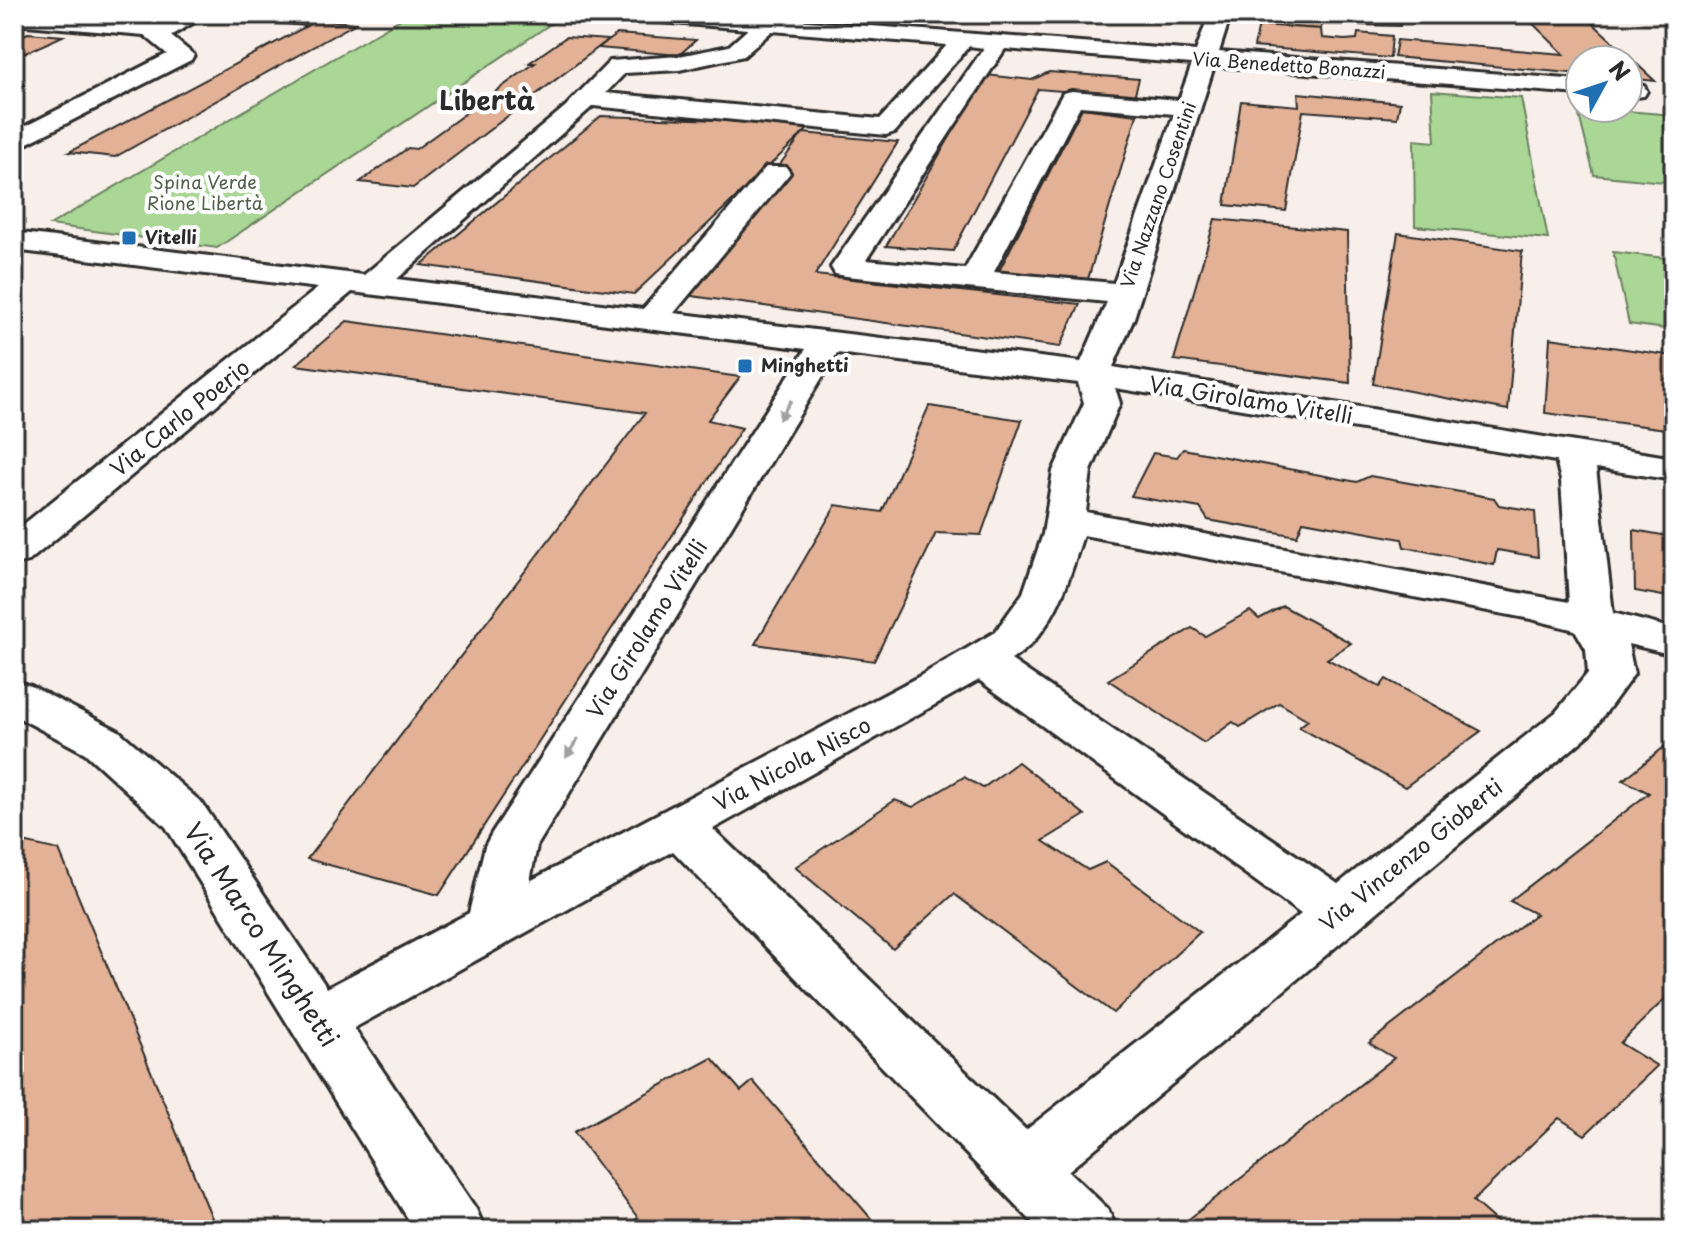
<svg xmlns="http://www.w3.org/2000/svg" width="1688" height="1244" font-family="'Playpen Sans',sans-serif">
	<rect width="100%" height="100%" fill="#f9efea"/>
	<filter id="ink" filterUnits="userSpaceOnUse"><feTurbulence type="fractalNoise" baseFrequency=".0125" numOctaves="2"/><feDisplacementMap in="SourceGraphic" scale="16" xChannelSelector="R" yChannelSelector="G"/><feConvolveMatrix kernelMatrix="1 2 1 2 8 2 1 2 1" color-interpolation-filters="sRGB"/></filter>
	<g filter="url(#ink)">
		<g fill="#aad795" stroke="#6a8160" stroke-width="2">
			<polygon points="409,14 561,17 217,248 50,225"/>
			<polygon points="1432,91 1521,98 1548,239 1415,226 1414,140 1435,142"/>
			<polygon points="1577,107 1674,115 1674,183 1594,175"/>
			<polygon points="1613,252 1674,259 1674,330 1629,324"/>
		</g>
		<g fill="#e3b195" stroke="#2b2b2b" stroke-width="2">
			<polygon points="242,14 331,14 318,20 356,23 115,157 69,152 307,26 231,19"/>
			<polygon points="1120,14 1155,14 1152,21 1118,18"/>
			<polygon points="1261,14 1373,14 1402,16 1400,26 1322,24 1321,29 1259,25"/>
			<polygon points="1523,14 1583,14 1655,81 1628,78 1628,60 1580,60 1580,74 1394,57 1397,40 1564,54"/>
			<polygon points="1259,25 1321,29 1322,38 1345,40 1357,39 1358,33 1392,36 1390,58 1254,47"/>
			<polygon points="28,33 63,36 14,58 14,39"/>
			<polygon points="617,34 696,40 679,55 598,48"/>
			<polygon points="566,37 608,40 413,188 360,182 408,148 416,149 535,63 529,63"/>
			<polygon points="1049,72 1139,79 1134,97 1038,89 953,251 886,246 986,75 1032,80"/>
			<polygon points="1298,93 1400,103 1397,118 1303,111 1286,211 1225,205 1241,101 1299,106"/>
			<polygon points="1082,108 1137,115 1088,279 998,273"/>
			<polygon points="601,116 721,120 808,129 634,294 421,265"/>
			<polygon points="803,133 898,142 815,275 1080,304 1060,347 684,295"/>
			<polygon points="1215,219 1347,232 1350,383 1174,360"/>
			<polygon points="1398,233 1522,251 1508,410 1373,384"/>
			<polygon points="347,321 740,377 708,420 742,428 439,895 307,859 645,413 296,365"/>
			<polygon points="1550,338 1674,356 1674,430 1545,413"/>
			<polygon points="929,406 1022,420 981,535 936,533 874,661 755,644 836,505 882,512"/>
			<polygon points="1183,449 1357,482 1370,476 1494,498 1499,505 1535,511 1538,557 1497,550 1494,565 1404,547 1402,539 1303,521 1297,536 1208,520 1200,508 1131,496 1153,453 1177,457"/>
			<polygon points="1634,530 1674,537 1674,598 1635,591"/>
			<polygon points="1283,606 1351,643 1327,659 1380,687 1386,679 1481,731 1405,787 1299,727 1308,720 1279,703 1240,727 1233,722 1204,743 1108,680 1192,628 1205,636 1250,611 1259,619"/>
			<polygon points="1674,739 1674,990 1620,1043 1657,1066 1585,1135 1559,1118 1473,1201 1506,1230 1175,1230 1394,1058 1369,1043 1536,914 1510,901 1649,793 1623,780"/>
			<polygon points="1018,762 1085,815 1043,841 1088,870 1106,862 1200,932 1113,1013 954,894 893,949 795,867 895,800 913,807 964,777 983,788"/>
			<polygon points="14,840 59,850 217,1230 14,1230"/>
			<polygon points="712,1058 741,1091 753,1081 881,1230 622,1230 638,1218 574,1132"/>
		</g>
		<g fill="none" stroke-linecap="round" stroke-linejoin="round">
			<g stroke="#2b2b2b" stroke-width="6">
				<g id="minor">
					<polygon points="14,14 162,23 180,14 208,14 171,36 194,55 191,60 14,150 14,132 167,54 144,35 14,24"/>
					<path d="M624,14h94l478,37 13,-37h22l-12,38 361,28v14l-366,-28 -80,252 -21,49 561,91v22l-78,-12 17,145 61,16v26l-46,-11 6,30 -44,60 -522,437 40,38 9,21h-77l-367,-379 -319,177 122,181 9,21h-70l-249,-403 -81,-74 -71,-38v-34l17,5 88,45 83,72 125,185 142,-75 16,-67 7,-13 314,-484 -454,-57 -323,269 -15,3v-32l304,-244 -304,-38v-18l350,43 201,-168 45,-46 69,-5 50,-10 19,-17 -113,-9zM772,31l175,14 -67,74 -274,-26 19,-20 54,-3 65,-14zM969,46l15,2 -153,219 4,7 11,2 261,26 -26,60 -407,-49 116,-140 -4,-6h-20l-123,142 -246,-30 196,-173 293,29 9,-3zM1005,49l187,15 -13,36 -107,-9 -9,2 -98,176 -99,-9zM1080,106l94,8 -60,169 -120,-11zM837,353l241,30 6,20 -31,68 -10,63 -20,59 -28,39 -75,44 -390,205 7,-35zM1115,388l441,73 5,19 8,122 -483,-90 5,-41 29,-68zM1083,535l448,84 44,11 11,19 2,24 -32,39 -218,172 -327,-224c43,-26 58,-80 72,-125zM979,680l322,234 -275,216 -313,-301z"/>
					<polygon points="1628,84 1644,86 1647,91 1644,96 1628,98"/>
				</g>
			</g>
			<use href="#minor" fill="#fff" fill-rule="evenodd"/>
		</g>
		<defs><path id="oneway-solid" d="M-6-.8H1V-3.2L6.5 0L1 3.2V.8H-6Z" transform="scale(2)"/></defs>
		<g fill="#a0a0a0">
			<use href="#oneway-solid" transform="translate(785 410) rotate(122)"/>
			<use href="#oneway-solid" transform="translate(572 748) rotate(122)"/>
		</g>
	</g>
	<g fill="#1f6fb2" stroke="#fff" stroke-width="3">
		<rect x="121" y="230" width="16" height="16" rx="4"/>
		<rect x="737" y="358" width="16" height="16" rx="4"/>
	</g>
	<g text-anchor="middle" stroke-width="8" stroke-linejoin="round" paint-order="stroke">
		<g font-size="18" fill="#2b2b2b" stroke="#fff">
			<text transform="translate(1289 66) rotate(4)" y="6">Via Benedetto Bonazzi</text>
			<text transform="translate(1159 195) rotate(-71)" y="6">Via Nazzano Cosentini</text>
		</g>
		<g font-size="18" fill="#515f4b" stroke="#fff">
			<text x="205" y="189">Spina Verde<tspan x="205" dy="21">Rione Libertà</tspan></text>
		</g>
		<g font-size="18" font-weight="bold" fill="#2b2b2b" stroke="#fff" text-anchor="start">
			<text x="145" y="244">Vitelli</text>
			<text x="761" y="372">Minghetti</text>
		</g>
		<g font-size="22" fill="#2b2b2b" stroke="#fff">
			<text transform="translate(1251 400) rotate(9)" y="8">Via Girolamo Vitelli</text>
			<text transform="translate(180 418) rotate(-39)" y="8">Via Carlo Poerio</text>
			<text transform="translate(647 629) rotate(-58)" y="8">Via Girolamo Vitelli</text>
			<text transform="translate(792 764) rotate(-28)" y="8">Via Nicola Nisco</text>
			<text transform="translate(1411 855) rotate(-39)" y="8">Via Vincenzo Gioberti</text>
		</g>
		<g font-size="26" font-weight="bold" fill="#2b2b2b" stroke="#fff">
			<text x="487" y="110">Libertà</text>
		</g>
		<g font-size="26" fill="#2b2b2b" stroke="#fff">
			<text transform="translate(261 935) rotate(57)" y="9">Via Marco Minghetti</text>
		</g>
	</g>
	<rect width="1688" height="1244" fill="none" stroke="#fff" stroke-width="48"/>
	<rect x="24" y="24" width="1640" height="1196" fill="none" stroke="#2b2b2b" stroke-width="3" filter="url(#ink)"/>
	<g transform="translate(1604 84) rotate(50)"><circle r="38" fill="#ffffff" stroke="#aaaaaa" stroke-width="2"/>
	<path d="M0-6L14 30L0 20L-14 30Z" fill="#1f6fb2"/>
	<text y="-12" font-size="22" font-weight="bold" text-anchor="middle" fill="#2b2b2b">N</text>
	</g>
</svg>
